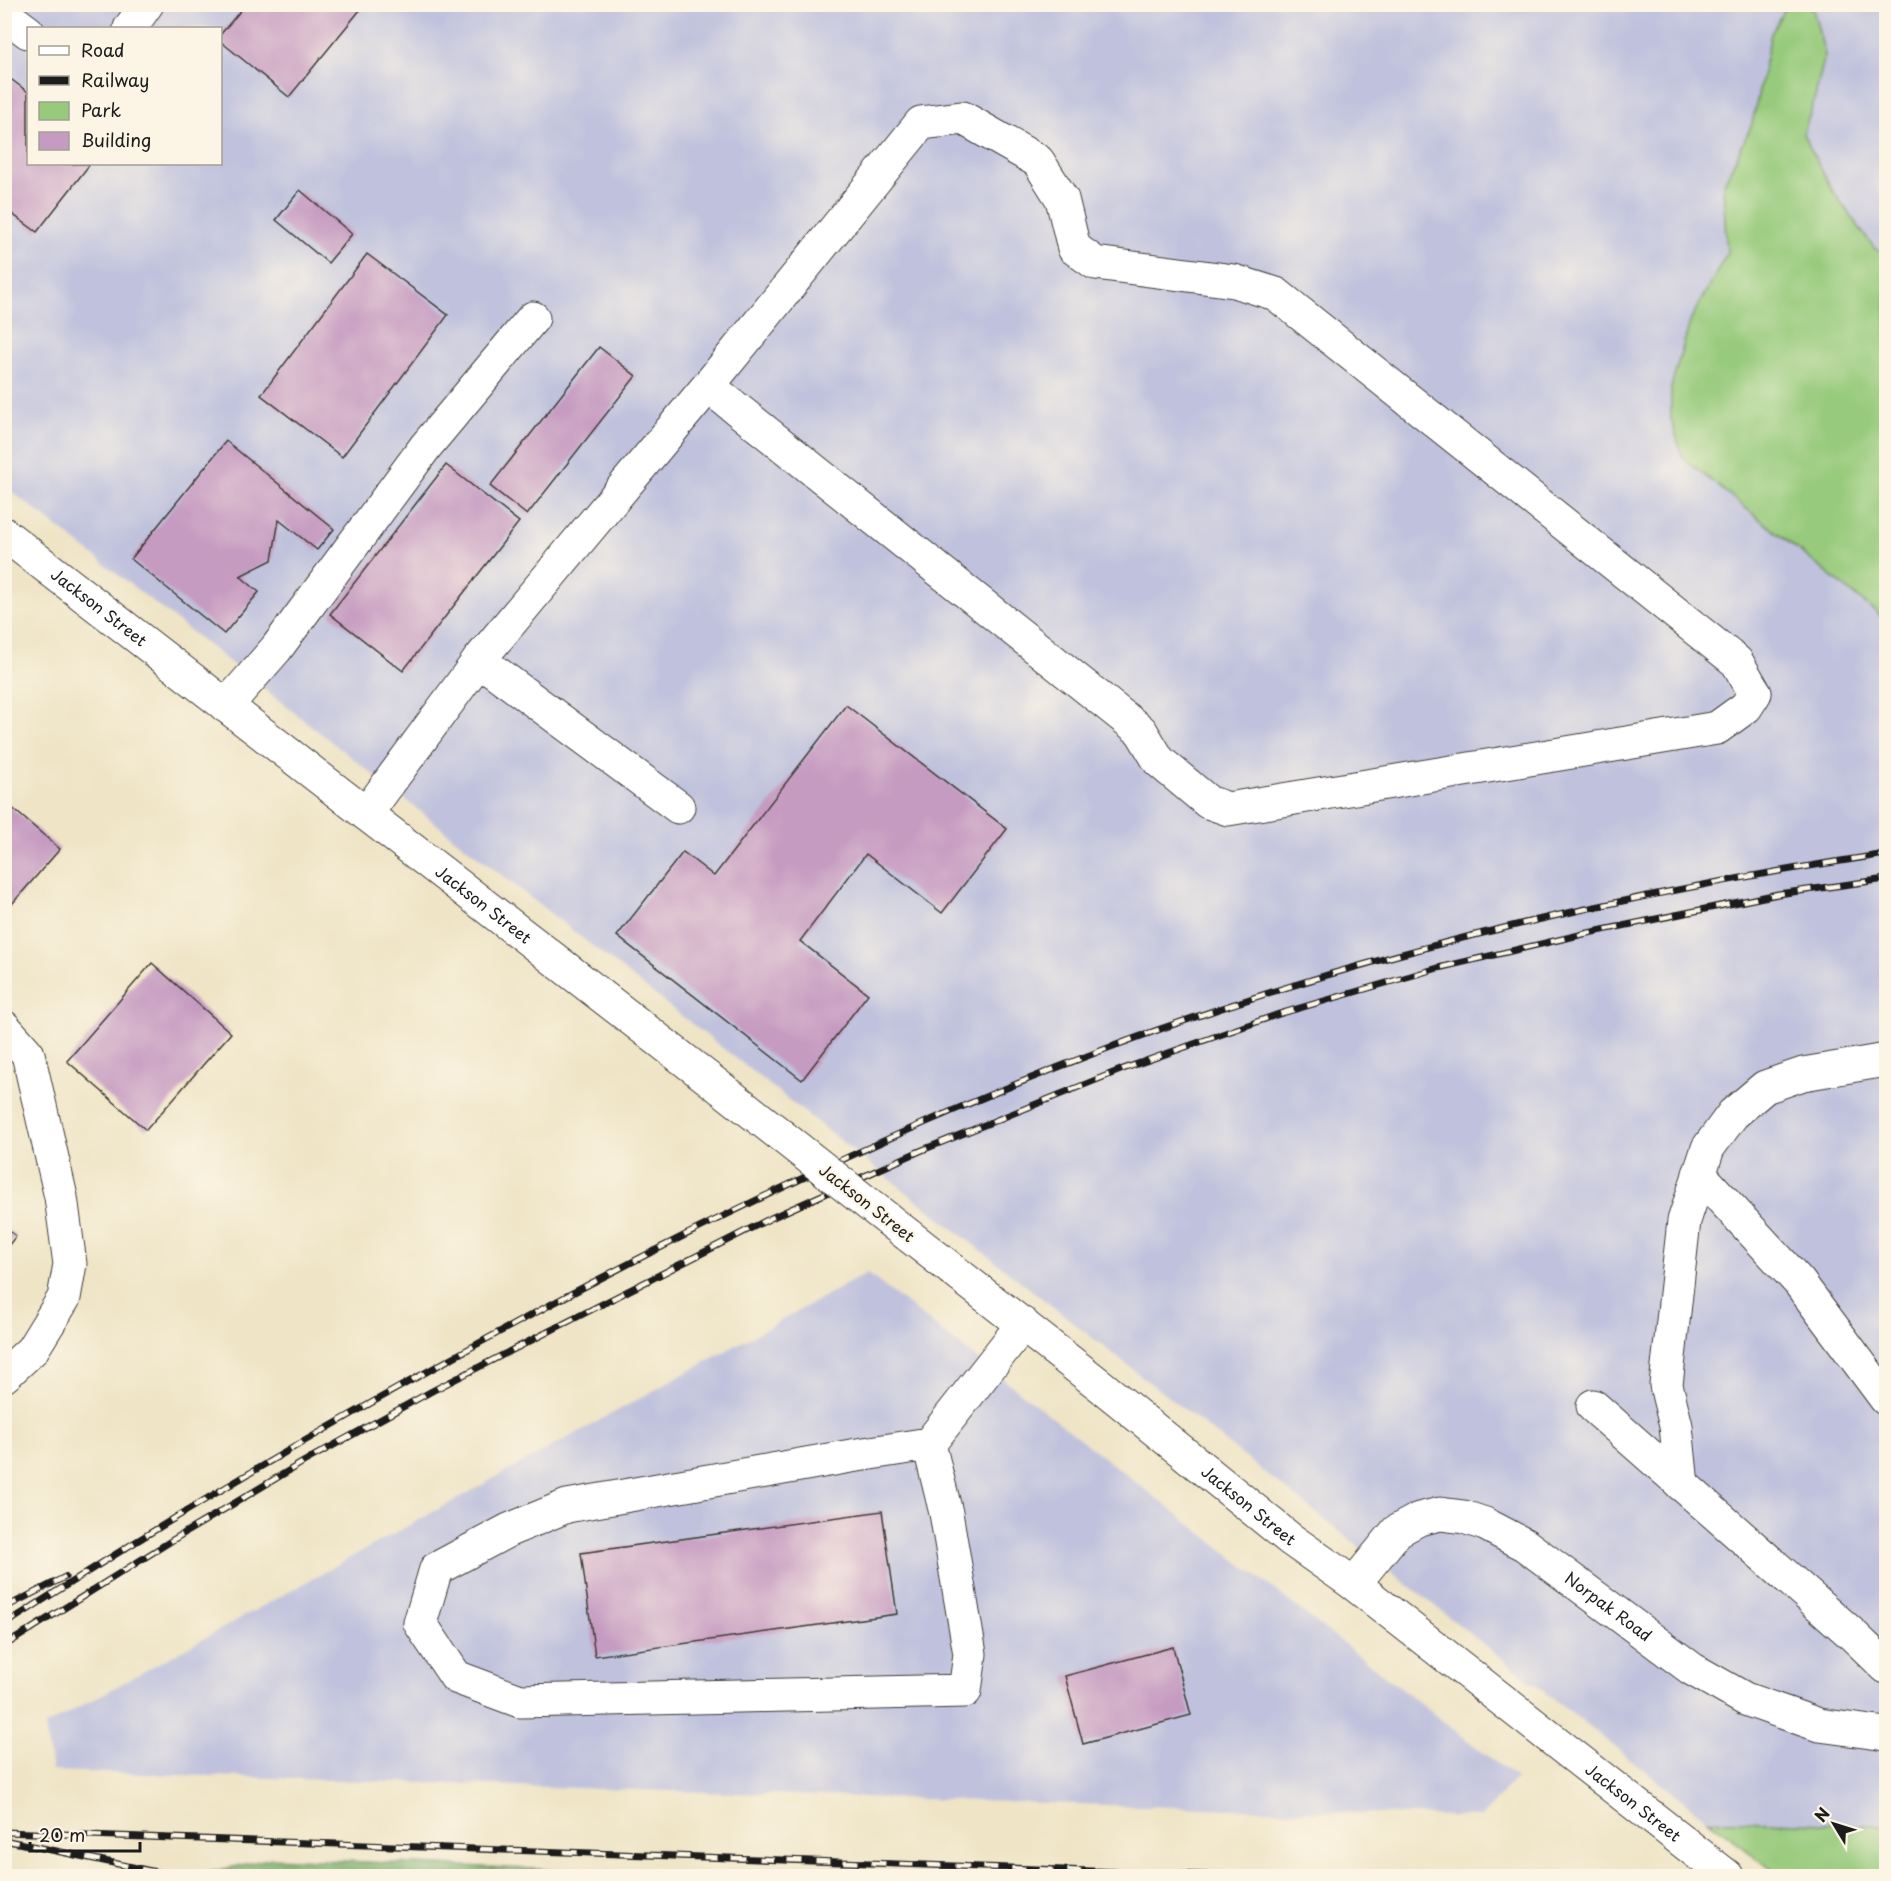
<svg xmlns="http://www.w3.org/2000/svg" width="1891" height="1881" font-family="'Playpen Sans',sans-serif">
	<rect width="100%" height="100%" fill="#fcf5e5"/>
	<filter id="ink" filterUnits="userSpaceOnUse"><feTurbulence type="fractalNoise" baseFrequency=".0167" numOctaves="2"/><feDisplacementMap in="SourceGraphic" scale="12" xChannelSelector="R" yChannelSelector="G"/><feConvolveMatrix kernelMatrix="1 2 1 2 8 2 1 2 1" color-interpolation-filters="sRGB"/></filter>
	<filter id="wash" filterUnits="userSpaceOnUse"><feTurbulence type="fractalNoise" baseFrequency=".008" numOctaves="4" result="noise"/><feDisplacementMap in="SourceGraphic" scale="24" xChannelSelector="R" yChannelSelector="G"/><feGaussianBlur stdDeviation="1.35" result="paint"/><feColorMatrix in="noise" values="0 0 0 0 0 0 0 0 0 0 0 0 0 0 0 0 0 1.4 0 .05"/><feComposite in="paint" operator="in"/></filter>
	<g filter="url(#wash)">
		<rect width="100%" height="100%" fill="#efe4c6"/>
		<g fill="#c0c2dd" fill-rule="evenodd">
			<path d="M4,5h1882v1821l-178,-6 -1703,-1334zM28,28h192v136h-192z"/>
			<polygon points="867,1273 1516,1778 1481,1817 52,1771 45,1726"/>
		</g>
		<g fill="#97ca7b" stroke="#5a734c" stroke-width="1.5">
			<polygon points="1786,5 1806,5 1813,9 1825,55 1813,105 1803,134 1832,190 1875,249 1886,252 1886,620 1683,458 1671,419 1671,387 1691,319 1727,253 1723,186 1752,124 1771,34"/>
			<polygon points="1708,1820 1886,1826 1886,1876 1780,1876"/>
		</g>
		<polygon fill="#79ae6b" stroke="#4a6544" stroke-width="1.5" points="272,1858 695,1876 193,1876"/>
		<g id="blocks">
			<g fill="#c69bc1">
				<polygon points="246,4 365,4 289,97 220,41 220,35"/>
				<polygon points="4,74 28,92 28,164 90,164 37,232 4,208"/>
				<polygon points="300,190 352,234 328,263 276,220"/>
				<polygon points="367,254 448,315 342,457 261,395"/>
				<polygon points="599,347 636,376 527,515 490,486"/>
				<polygon points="226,441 334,529 317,550 279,520 272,560 240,576 259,592 224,634 131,559"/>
				<polygon points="446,465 519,522 403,671 330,614"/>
				<polygon points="846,705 1007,829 942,913 866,854 800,941 868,994 802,1080 617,936 683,852 714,876"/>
				<polygon points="4,801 60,849 4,913"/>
				<polygon points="152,963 231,1033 146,1130 67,1061"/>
				<polygon points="4,1227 16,1236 4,1251"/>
				<polygon points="882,1511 897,1614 595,1656 581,1553"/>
				<polygon points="1173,1647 1191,1715 1083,1744 1065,1676"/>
			</g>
		</g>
	</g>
	<g filter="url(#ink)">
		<use href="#blocks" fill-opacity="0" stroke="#3c3a36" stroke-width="1.5"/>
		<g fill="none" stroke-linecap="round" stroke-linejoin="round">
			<g stroke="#3c3a36" stroke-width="35">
				<g id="minor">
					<polyline points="4,14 28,32"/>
					<polyline points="130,28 147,4"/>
					<path id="s1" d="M4,534l718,555"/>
					<polyline points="479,660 708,386 921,123 963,118 1038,161 1062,199 1074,248 1095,263 1234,281 1276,294 1737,662 1755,693 1746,707 1717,728 1228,809 1208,802 1159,761 1141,731 708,386"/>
					<polyline points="226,706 276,649 426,446 533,318"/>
					<polyline points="366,814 479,660 678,807"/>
					<polyline points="4,1027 28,1054 61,1197 70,1264 64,1298 32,1350 4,1376"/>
					<polyline points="1699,1174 1799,1282 1886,1399"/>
					<path id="s2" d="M908,1235l193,151 189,153 64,45 373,292"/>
					<polyline points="1593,1406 1853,1635 1886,1667"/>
					<polyline points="929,1444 851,1456 567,1506 509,1530 436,1569 420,1623 456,1677 520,1701 965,1691 970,1654 946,1513 929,1444 1023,1324"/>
					<polyline points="1682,1485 1676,1426 1666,1385 1684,1221 1708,1148 1733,1114 1765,1087 1803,1074 1886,1060"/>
					<path id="s3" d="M1354,1584l43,-53 22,-12 21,-5 24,3 21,7 40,21 167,124 53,30 74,26 67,9"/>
				</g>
			</g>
			<use href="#minor" stroke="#fff" stroke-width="33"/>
			<g stroke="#1c1c1c" stroke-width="7">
				<g id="rail">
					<polyline points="4,1608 65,1577"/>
					<path d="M4,1625c159,-103 322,-199 488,-289 199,-108 404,-208 616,-288 249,-93 516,-155 778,-194"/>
					<polyline points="4,1646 171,1541 305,1461 432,1391 771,1218 920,1151 1123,1069 1279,1014 1438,968 1588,933 1778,894 1886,879"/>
					<polyline points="4,1832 1231,1876"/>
					<polyline points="4,1840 175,1876"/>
				</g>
			</g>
			<use href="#rail" stroke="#fcf5e5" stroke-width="4.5" stroke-dasharray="14" stroke-linecap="butt"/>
			<g stroke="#3c3a36" stroke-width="35" stroke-linecap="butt">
				<polyline id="minor-bridge" points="722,1089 908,1235"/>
			</g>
			<use href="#minor-bridge" stroke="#fff" stroke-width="33"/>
		</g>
	</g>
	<g text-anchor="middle" stroke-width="4.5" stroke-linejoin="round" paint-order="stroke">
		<g font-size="16" fill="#1c1c1c" stroke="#fcf5e5">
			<text dy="6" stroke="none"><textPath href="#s1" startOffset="120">Jackson Street</textPath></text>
			<text dy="6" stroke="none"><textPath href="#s1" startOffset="606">Jackson Street</textPath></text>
			<text transform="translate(867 1203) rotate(38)" y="6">Jackson Street</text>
			<text dy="6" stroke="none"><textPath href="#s2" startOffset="435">Jackson Street</textPath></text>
			<text dy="6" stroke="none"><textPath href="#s3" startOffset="310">Norpak Road</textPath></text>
			<text dy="6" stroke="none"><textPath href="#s2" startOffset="921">Jackson Street</textPath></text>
		</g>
	</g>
	<rect width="1891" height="1881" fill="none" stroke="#fcf5e5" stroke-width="24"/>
	<rect x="27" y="27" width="195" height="138" fill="#fcf5e5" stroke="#a29e95" stroke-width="1.5"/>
	<rect x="39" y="46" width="30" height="9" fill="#ffffff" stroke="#a29e95" stroke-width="1.5"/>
	<text x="81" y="57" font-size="18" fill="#1c1c1c">Road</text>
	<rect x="39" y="76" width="30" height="9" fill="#1c1c1c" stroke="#a29e95" stroke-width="1.5"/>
	<text x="81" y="87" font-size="18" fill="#1c1c1c">Railway</text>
	<rect x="39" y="102" width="30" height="18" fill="#97ca7b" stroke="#a29e95" stroke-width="1.5"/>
	<text x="81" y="117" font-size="18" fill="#1c1c1c">Park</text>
	<rect x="39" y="132" width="30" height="18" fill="#c69bc1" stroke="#a29e95" stroke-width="1.5"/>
	<text x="81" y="147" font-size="18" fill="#1c1c1c">Building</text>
	<g transform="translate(1834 1824) rotate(308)" stroke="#fcf5e5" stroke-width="4.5" paint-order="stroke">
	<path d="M0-4.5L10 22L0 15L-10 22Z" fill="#1c1c1c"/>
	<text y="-9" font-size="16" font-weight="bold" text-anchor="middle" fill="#1c1c1c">N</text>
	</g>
	<path d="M30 1842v9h110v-9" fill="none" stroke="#1c1c1c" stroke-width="3"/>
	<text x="39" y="1842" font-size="18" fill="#1c1c1c" stroke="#fcf5e5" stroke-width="4.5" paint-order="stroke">20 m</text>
</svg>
